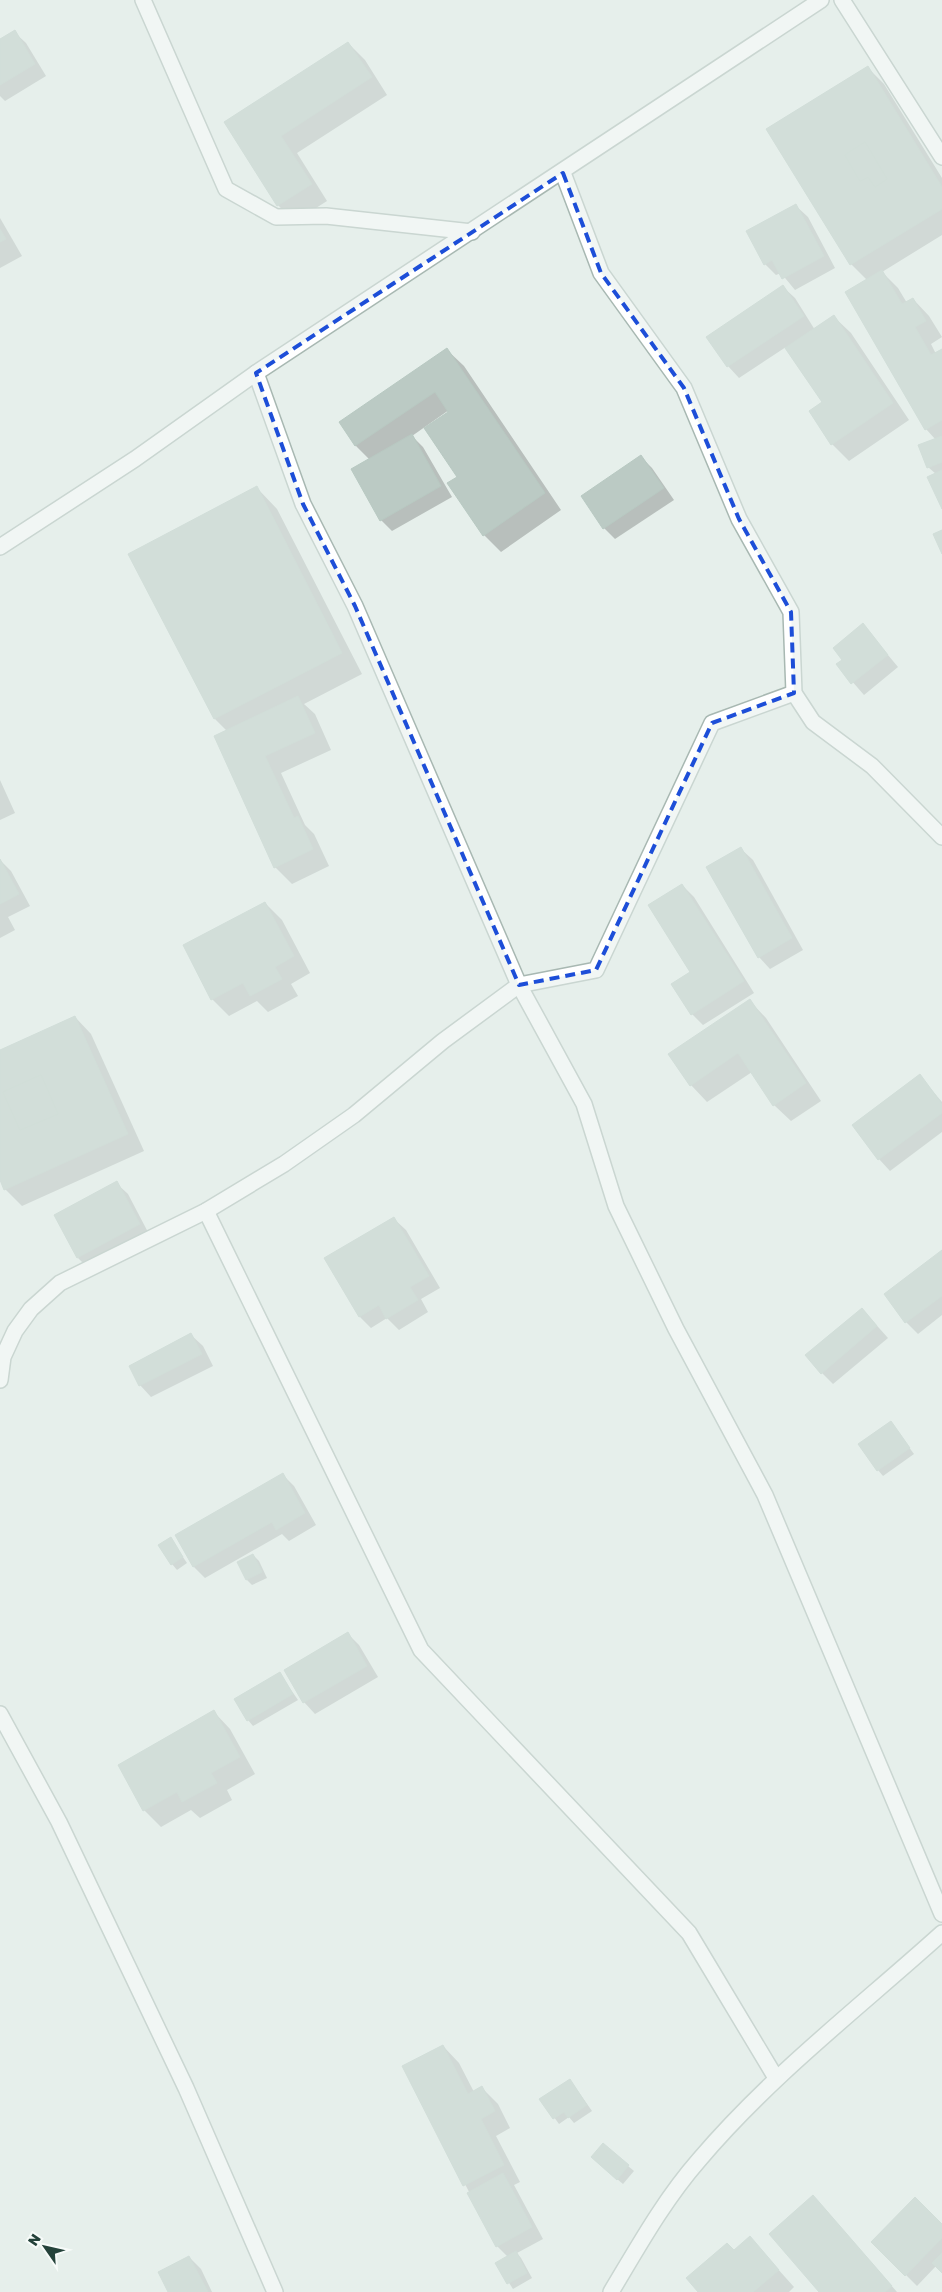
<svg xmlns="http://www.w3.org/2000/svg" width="942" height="2292" font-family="'Golos Text',sans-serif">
	<rect width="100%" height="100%" fill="#e6efeb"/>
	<g fill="#0003">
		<polygon points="14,32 26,43 46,76 5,101 0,96 0,41"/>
		<polygon points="348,43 365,60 387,95 297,153 327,201 294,222 278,205 225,122"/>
		<polygon points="868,68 884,84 942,178 942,235 882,272 898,288 907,303 913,299 929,316 942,337 931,344 936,354 942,350 942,507 936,474 928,467 936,440 926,429 867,280 851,264"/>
		<polygon points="796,206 808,217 835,268 795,290 781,273 776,275 765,264"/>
		<polygon points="0,218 22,256 0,268"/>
		<polygon points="783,287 795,298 815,330 834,317 851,333 909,420 849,461 832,444 810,412 823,403 786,347 739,378 728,366"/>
		<polygon points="447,350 464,366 561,510 501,552 484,535 459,477 449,410 412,436 423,447 452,497 392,531 381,520 370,460 356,446 341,423"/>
		<polygon points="641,457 652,468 674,500 615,539 604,528"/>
		<polygon points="257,488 277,509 362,674 304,704 315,714 331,750 281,773 305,825 314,834 329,866 292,884 275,867 227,731 215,719 130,554"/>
		<polygon points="863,625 898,667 864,695 838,665 844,660"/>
		<polygon points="0,780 15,813 0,820"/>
		<polygon points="741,849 753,860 803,950 770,969 759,957"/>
		<polygon points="0,860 11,871 30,906 8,917 15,930 0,938"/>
		<polygon points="682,885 694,897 754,993 703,1025 692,1014 691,972"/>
		<polygon points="265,903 282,920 310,973 291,984 298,996 268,1012 257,1001 229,1016 212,999 184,945"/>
		<polygon points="750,1001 766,1018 821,1101 791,1121 774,1105 752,1072 707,1102 691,1085"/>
		<polygon points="75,1017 91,1034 144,1151 22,1206 5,1189 0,1177 0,1051"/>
		<polygon points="920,1076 942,1102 942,1132 890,1171 879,1159"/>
		<polygon points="116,1183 128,1194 150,1236 89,1269 78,1258"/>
		<polygon points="394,1219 406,1230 440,1288 421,1299 428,1312 399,1330 387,1318 371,1328 360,1317 326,1259"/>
		<polygon points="942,1252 942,1315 918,1334 906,1322 886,1294"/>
		<polygon points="862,1309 888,1338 833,1384 822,1373"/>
		<polygon points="191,1335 203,1346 213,1366 151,1397 140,1385"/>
		<polygon points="891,1423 914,1454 883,1476 878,1470"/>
		<polygon points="283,1475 294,1486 316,1525 289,1541 282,1534 205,1578 194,1567 177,1536"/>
		<polygon points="170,1538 187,1563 177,1570 172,1564"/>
		<polygon points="253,1555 259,1561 267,1578 252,1585 247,1580"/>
		<polygon points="347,1633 359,1645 378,1677 315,1714 304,1702"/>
		<polygon points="280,1674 298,1700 253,1726 248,1720"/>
		<polygon points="214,1712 230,1729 255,1774 227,1790 232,1800 200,1818 191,1810 161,1827 144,1810"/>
		<polygon points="443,2046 459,2063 474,2092 482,2088 498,2104 510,2128 496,2136 520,2182 514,2185 543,2239 517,2253 521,2258 532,2278 513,2289 496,2263 508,2257 497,2246 404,2066"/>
		<polygon points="570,2080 592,2111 574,2123 569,2117 559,2124 541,2099"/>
		<polygon points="598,2163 628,2166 634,2171 623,2184"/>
		<polygon points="813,2197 829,2214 897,2292 821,2292"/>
		<polygon points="942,2225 942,2272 936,2266 917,2286 873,2242"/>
		<polygon points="750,2238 794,2287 789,2292 700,2292 734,2252"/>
		<polygon points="189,2257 201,2269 212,2292 169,2292"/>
	</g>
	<g fill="#bbcac4" stroke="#b8c9c2" fill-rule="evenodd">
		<polygon points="15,30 35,64 0,85 0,39"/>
		<polygon points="348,42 372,77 281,136 312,184 277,206 224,122"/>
		<path d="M868,66l74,121v22l-92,56 -84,-136zM865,142l22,37 -12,8 -7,-10 -8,4 -15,-26z"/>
		<polygon points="865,142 887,179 875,187 868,177 860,181 845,155"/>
		<polygon points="796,204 824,256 782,279 772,260 764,265 746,231"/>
		<polygon points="0,229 6,239 0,242"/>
		<polygon points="882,270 902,304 913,298 926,321 915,327 931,355 942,349 942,420 925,430 845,292"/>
		<polygon points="783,285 804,316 727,367 706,337"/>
		<polygon points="834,315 893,403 831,445 809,411 822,402 785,348"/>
		<polygon points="447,348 545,493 483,536 447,483 457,477 424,428 448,412 435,392 355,446 339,422"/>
		<polygon points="412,434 441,486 380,521 351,469"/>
		<polygon points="942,436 942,462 927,468 918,445"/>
		<polygon points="641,455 664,488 603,529 581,496"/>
		<polygon points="942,470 942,509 927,477"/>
		<polygon points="257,486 342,653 214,719 128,554"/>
		<polygon points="942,530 942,554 933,534"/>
		<polygon points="863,623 888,655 851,684 836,664 842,660 833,648"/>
		<polygon points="298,696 315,733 265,756 294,818 298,816 313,849 274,868 214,736"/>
		<polygon points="741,847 792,938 758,958 706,867"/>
		<polygon points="0,859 19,894 0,904"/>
		<polygon points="682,884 744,981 691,1015 671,984 690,972 648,905"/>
		<polygon points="265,902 294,956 275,967 282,979 250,996 243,983 211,1000 183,945"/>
		<polygon points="750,999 806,1083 773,1106 738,1053 690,1086 668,1054"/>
		<path d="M75,1016l53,118 -124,56 -4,-10v-130zM41,1075l17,39 -38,16 -17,-38z"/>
		<polygon points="920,1074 942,1104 942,1113 878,1160 852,1125"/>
		<polygon points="41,1075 58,1114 20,1130 3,1092"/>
		<polygon points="117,1181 140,1224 77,1258 54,1215"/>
		<polygon points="394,1217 429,1276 410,1287 418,1300 386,1319 379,1305 359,1317 324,1258"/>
		<polygon points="942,1250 942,1296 905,1323 884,1294"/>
		<polygon points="862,1308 877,1326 821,1374 805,1355"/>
		<polygon points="191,1333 202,1354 139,1386 129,1366"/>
		<polygon points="891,1421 910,1448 877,1471 858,1444"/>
		<polygon points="283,1473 305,1513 276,1530 272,1522 193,1567 175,1535"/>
		<polygon points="171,1537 183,1557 171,1565 158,1545"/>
		<polygon points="253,1554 262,1572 246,1580 237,1562"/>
		<polygon points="348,1632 367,1666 303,1703 284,1670"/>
		<polygon points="280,1672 293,1694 247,1721 234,1699"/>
		<polygon points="214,1710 240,1757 211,1773 217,1783 182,1802 177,1792 143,1811 118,1765"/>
		<polygon points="443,2045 468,2094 482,2086 495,2111 481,2119 504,2165 463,2186 402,2066"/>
		<polygon points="570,2079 587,2105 568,2118 564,2112 553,2119 539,2099"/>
		<polygon points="603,2143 629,2165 617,2180 591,2157"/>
		<polygon points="503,2173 532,2227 496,2247 467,2193"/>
		<polygon points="813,2195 892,2286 885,2292 819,2292 769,2234"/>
		<polygon points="915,2197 942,2224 942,2238 905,2276 871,2242"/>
		<polygon points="750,2236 779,2270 753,2292 698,2292 686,2278 727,2243 734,2250"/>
		<polygon points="516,2251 527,2273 507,2284 495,2263"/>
		<polygon points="942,2253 942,2273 932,2263"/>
		<polygon points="189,2256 208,2292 168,2292 158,2272"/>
	</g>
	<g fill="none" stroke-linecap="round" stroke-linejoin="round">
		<g stroke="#a8b8b2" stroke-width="18">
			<g id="street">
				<polyline points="143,0 226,189 276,217 326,216 472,232"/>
				<polyline points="842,0 942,157"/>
				<polyline points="563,173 601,273 684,388 739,519 791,612 794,693 813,722 872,766 942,837"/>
				<polyline points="256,373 303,504 355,606 519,985 584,1104 616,1206 676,1329 765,1495 942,1914"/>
				<polyline points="0,547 135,459 256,373 821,0"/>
				<polyline points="206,1211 421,1650 689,1933 776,2078"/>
				<polyline points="0,1380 3,1357 15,1331 31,1309 60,1283 206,1211 284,1164 354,1115 443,1041 519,985 596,970 712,723 794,693"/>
				<polyline points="0,1714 59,1822 186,2088 275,2292"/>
				<path d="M611,2292c27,-45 53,-92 88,-132 72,-85 161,-153 243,-227"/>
			</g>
		</g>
		<use href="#street" stroke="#fff" stroke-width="15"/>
	</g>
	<path d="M0 0H942V2292H0ZM563,173l38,100 83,115 55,131 52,93 3,81 -82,30 -116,247 -77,15 -164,-379 -52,-102 -47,-131z" fill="#e6efeb" fill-opacity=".55" fill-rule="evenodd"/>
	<path fill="none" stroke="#1d4ed8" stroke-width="4" stroke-dasharray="10 6" stroke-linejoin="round" d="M563,173l38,100 83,115 55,131 52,93 3,81 -82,30 -116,247 -77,15 -164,-379 -52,-102 -47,-131z"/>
	<g transform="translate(45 2247) rotate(304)" stroke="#f7fbf9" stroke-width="4" paint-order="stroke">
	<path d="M0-4L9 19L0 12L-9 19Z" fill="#24423a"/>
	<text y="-8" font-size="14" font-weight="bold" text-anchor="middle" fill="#24423a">N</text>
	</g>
</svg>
